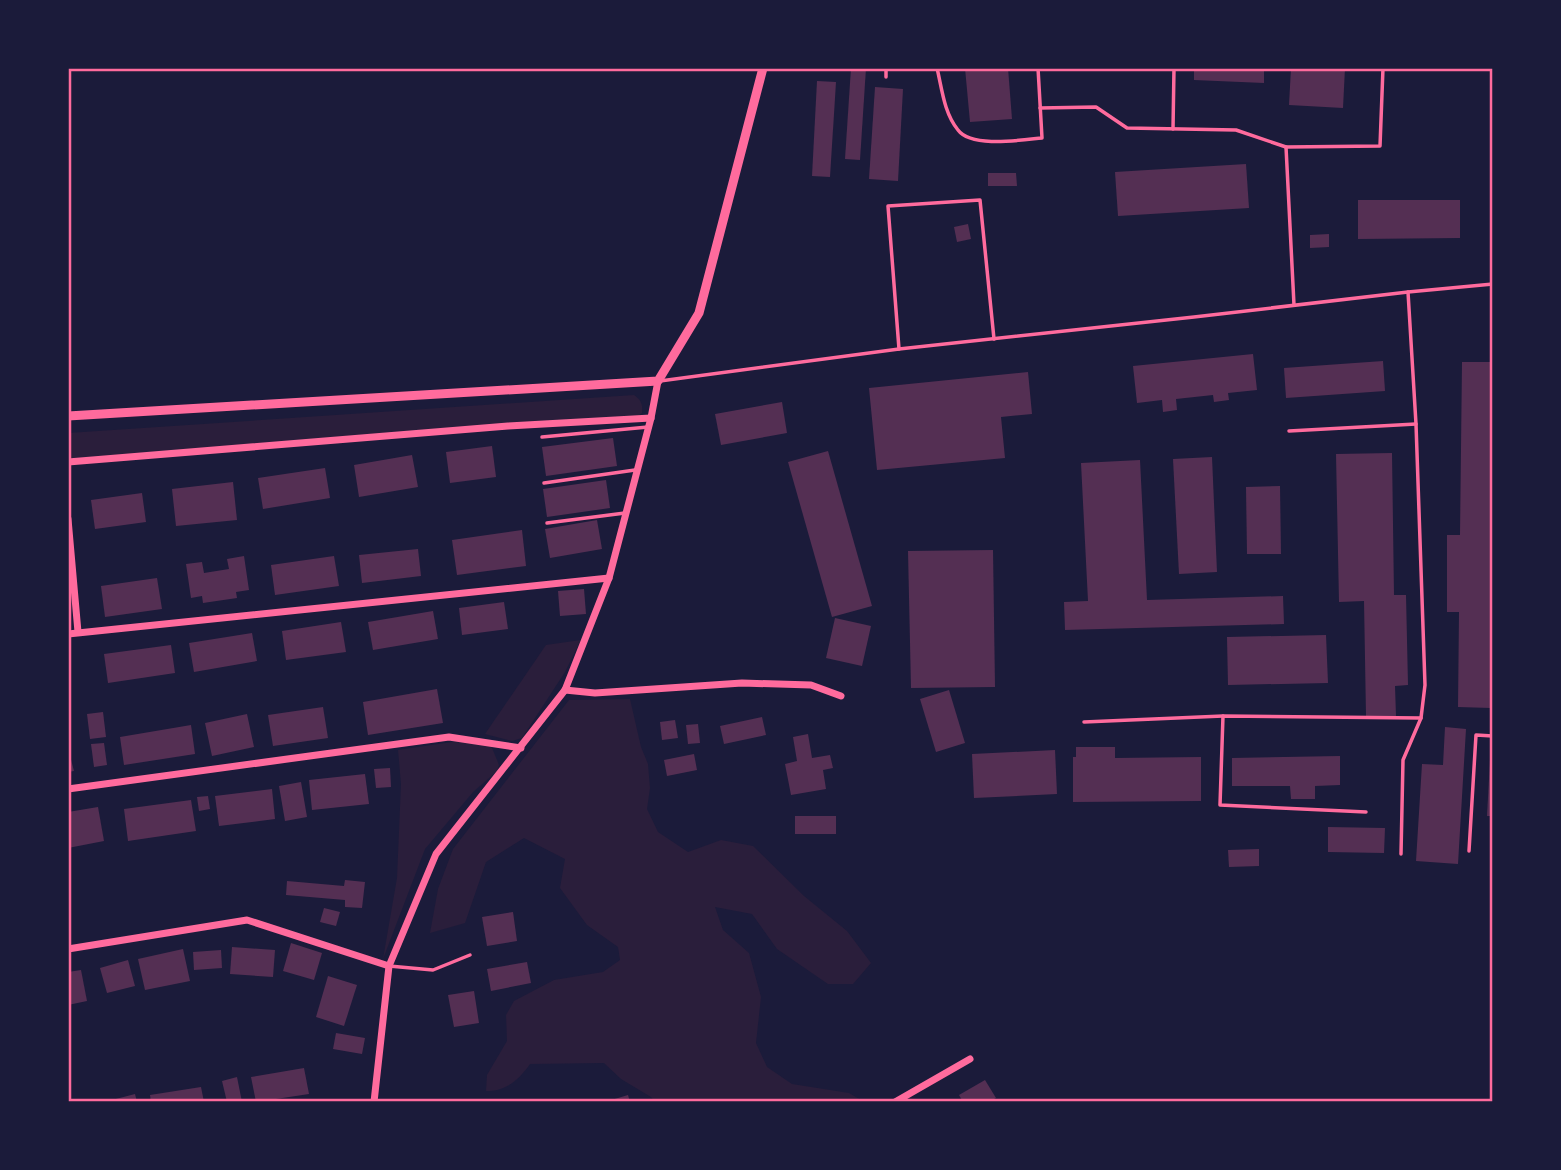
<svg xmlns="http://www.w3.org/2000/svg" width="1561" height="1170" font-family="'PT Sans Narrow',sans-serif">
	<rect width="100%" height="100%" fill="#1b1b3a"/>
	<g fill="#2a1e3b">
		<path d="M634,395c7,5 9,9 8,18l-4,3 -219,14 -351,29v-26z"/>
		<polygon points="581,640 565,672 522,738 512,741 485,734 546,645"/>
		<path d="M630,699l11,48 7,17 2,24 -3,21 11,23 30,20 33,-12 32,6 51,50 43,35 24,32 -18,21h-25l-51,-35 -25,-35 -37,-7 8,23 26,23 12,44 -5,46 11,24 25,17 57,9 12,7 -2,2h-204l-4,-5 -30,-18 -17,-16 -74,1c-11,16 -24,27 -44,27l1,-16 20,-34 -1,-26 8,-14 40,-21 49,-8 17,-12 -2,-13 -31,-22 -27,-37 5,-29 -41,-21 -38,24 -21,61 -35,10 8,-44 15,-40 116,-149z"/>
		<polygon points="452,742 490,743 499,765 497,771 473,792 425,849 383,959 397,878 401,784 398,750"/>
	</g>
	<g fill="#542f53">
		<polygon points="851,68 866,68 860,160 845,159"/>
		<polygon points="965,68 1008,68 1012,119 970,122"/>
		<polygon points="1194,68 1264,68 1264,83 1194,80"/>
		<polygon points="1291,68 1345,68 1343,108 1289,105"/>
		<polygon points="817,81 836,82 830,177 812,176"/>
		<polygon points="875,87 903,89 898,181 869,179"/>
		<polygon points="1246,164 1249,208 1118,216 1115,172"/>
		<polygon points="988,173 1016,173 1017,186 988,186"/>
		<polygon points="1358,200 1460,200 1460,238 1358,239"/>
		<polygon points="968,224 971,239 957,242 954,227"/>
		<polygon points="1329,234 1329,247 1310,248 1310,235"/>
		<polygon points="1253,354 1257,390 1228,393 1229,400 1214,402 1213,395 1176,399 1177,410 1163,412 1162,400 1137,403 1133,366"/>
		<polygon points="1383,361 1385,391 1286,398 1284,368"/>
		<polygon points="1462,362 1493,362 1491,708 1458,707 1459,612 1447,612 1447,535 1460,535"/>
		<polygon points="1028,372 1032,414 1001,417 1005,458 877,470 869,388"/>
		<polygon points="782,402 787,433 721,445 715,414"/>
		<polygon points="613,438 617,466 546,476 542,447"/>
		<polygon points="492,446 496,477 450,483 446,452"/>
		<polygon points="828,451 872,606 832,617 788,462"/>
		<polygon points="1392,453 1394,595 1406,595 1408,685 1395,686 1396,716 1366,716 1364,601 1339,602 1336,454"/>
		<polygon points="412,455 418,487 359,497 354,465"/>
		<polygon points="1212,457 1217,572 1179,574 1173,459"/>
		<polygon points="1140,460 1147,600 1283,596 1284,624 1065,630 1064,602 1088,601 1081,463"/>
		<polygon points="325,468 330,498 263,509 258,478"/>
		<polygon points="606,480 610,508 547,517 543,489"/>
		<polygon points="233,482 237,520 176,526 172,489"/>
		<polygon points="1280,486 1281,554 1247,554 1246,487"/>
		<polygon points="142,493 146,522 95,529 91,500"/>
		<polygon points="597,520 602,549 550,558 545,529"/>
		<polygon points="522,530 526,566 457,575 452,540"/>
		<polygon points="418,549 421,576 362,583 359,555"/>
		<polygon points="993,550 995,687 911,688 908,551"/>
		<polygon points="244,556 249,590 236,592 237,598 203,603 202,596 191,598 186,564 202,562 204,573 229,569 227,559"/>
		<polygon points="334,556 339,586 275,595 271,565"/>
		<polygon points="157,578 162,609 105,617 101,586"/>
		<polygon points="584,589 586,614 560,616 558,591"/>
		<polygon points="504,602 508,629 462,635 459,608"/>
		<polygon points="433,611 438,639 373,650 368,622"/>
		<polygon points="835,618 871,626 862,666 826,658"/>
		<polygon points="341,622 346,652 286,660 282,631"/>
		<polygon points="252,633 257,661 194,672 189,643"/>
		<polygon points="1326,635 1328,683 1228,685 1227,637"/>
		<polygon points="171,645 175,673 108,683 104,654"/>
		<polygon points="437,689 443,723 368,735 363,702"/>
		<polygon points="949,690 965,743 936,752 920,699"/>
		<polygon points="323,707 328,738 273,746 268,715"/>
		<polygon points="103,712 106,737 90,739 87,714"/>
		<polygon points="247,714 254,747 212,756 205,723"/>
		<polygon points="762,717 766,735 724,744 720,726"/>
		<polygon points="675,720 678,738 662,740 660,722"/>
		<polygon points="698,724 700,743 688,744 686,725"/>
		<polygon points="191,725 195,754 124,765 120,737"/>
		<polygon points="1445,727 1466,729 1458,864 1416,861 1422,764 1443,765"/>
		<polygon points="808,734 812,758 830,755 833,768 823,770 826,789 791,795 785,764 797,761 793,737"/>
		<polygon points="104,743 107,765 94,767 91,744"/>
		<polygon points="1076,747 1115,747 1115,758 1201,757 1201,801 1073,802 1073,757 1076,757"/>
		<polygon points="68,748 74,771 68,772"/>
		<polygon points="1055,750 1057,794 974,798 972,754"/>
		<polygon points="694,754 697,770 667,776 664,760"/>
		<polygon points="1340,756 1340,785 1315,786 1315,799 1291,799 1290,786 1232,786 1232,758"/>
		<polygon points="1490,760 1493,760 1493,816 1487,816"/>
		<polygon points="390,768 391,787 376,788 374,769"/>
		<polygon points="365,774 369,804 312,810 309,780"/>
		<polygon points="301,782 307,817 285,821 279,786"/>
		<polygon points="272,789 275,819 219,826 215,796"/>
		<polygon points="208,796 210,809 199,811 197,797"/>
		<polygon points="191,800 196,831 128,841 124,809"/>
		<polygon points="98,807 104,841 68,848 68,812"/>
		<rect x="795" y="816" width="41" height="18"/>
		<polygon points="1328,827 1385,828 1384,853 1328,852"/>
		<polygon points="1259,849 1259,866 1229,867 1228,850"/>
		<polygon points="345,880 365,882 362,908 345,907 345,900 286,895 287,881 344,886"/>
		<polygon points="324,908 340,912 336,926 320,922"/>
		<polygon points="513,912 517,941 487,946 482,917"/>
		<polygon points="291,943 322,953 314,980 283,971"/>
		<polygon points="232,947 275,950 273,977 230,974"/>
		<polygon points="183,949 190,981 145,990 138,959"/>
		<polygon points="221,950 222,968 194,970 193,952"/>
		<polygon points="128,960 135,986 107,993 100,968"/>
		<polygon points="527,962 531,983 491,991 487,969"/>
		<polygon points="81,970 87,1001 68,1005 68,972"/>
		<polygon points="328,976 357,985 344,1026 316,1017"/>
		<polygon points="474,991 479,1023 454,1027 448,995"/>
		<polygon points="336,1033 365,1038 362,1054 333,1049"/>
		<polygon points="304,1068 309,1094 256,1102 251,1077"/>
		<polygon points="237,1077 242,1102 227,1102 222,1081"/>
		<polygon points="985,1080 996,1098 988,1102 963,1102 959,1095"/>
		<polygon points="201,1087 204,1102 151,1102 150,1095"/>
		<polygon points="135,1094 137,1102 108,1102 108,1101"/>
		<polygon points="628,1095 630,1102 608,1102 608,1101"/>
	</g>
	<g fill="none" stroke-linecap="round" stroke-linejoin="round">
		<g stroke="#ff6b9d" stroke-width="3.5">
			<polyline points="886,68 886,77"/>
			<path d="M937,68c5,21 7,45 21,62 13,18 63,10 84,8l-4,-70"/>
			<polyline points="1040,108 1096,107 1127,128 1236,130 1286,147"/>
			<polyline points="1173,129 1174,68"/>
			<polyline points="1294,305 1286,147 1380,146 1383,68"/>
			<polyline points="899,349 888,206 980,200 994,339"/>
			<polyline points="660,381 899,349 1194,317 1408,292 1493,284"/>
			<polyline points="1289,431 1416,424"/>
			<polyline points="542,437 648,427"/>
			<polyline points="544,483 635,470"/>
			<polyline points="547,523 625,513"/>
			<polyline points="1084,722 1223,716"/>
			<polyline points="1366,812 1220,805 1223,716 1421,718 1425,685 1416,424 1408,292"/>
			<polyline points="1469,851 1476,735 1493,736"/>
			<polyline points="1401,854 1403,760 1421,718"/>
			<polyline points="389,966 433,970 470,955"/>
		</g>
		<g stroke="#ff6b9d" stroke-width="7">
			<polyline points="68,462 508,426 651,418"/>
			<polyline points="68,519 78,632"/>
			<polyline points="68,634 609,578"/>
			<polyline points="565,690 595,693 742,683 811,685 841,696"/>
			<polyline points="68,789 449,737 521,748"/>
			<polyline points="68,949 247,920 389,966"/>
			<polyline points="374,1102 389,966 436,854 565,690 609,578 651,418 658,381"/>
			<polyline points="895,1102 970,1059"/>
		</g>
		<polyline stroke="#ff6b9d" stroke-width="9" points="68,416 658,381 699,313 763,68"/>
	</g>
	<rect width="1561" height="1170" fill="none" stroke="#1b1b3a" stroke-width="140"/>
	<rect x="70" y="70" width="1421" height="1030" fill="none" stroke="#ff6b9d" stroke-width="2.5"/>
</svg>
